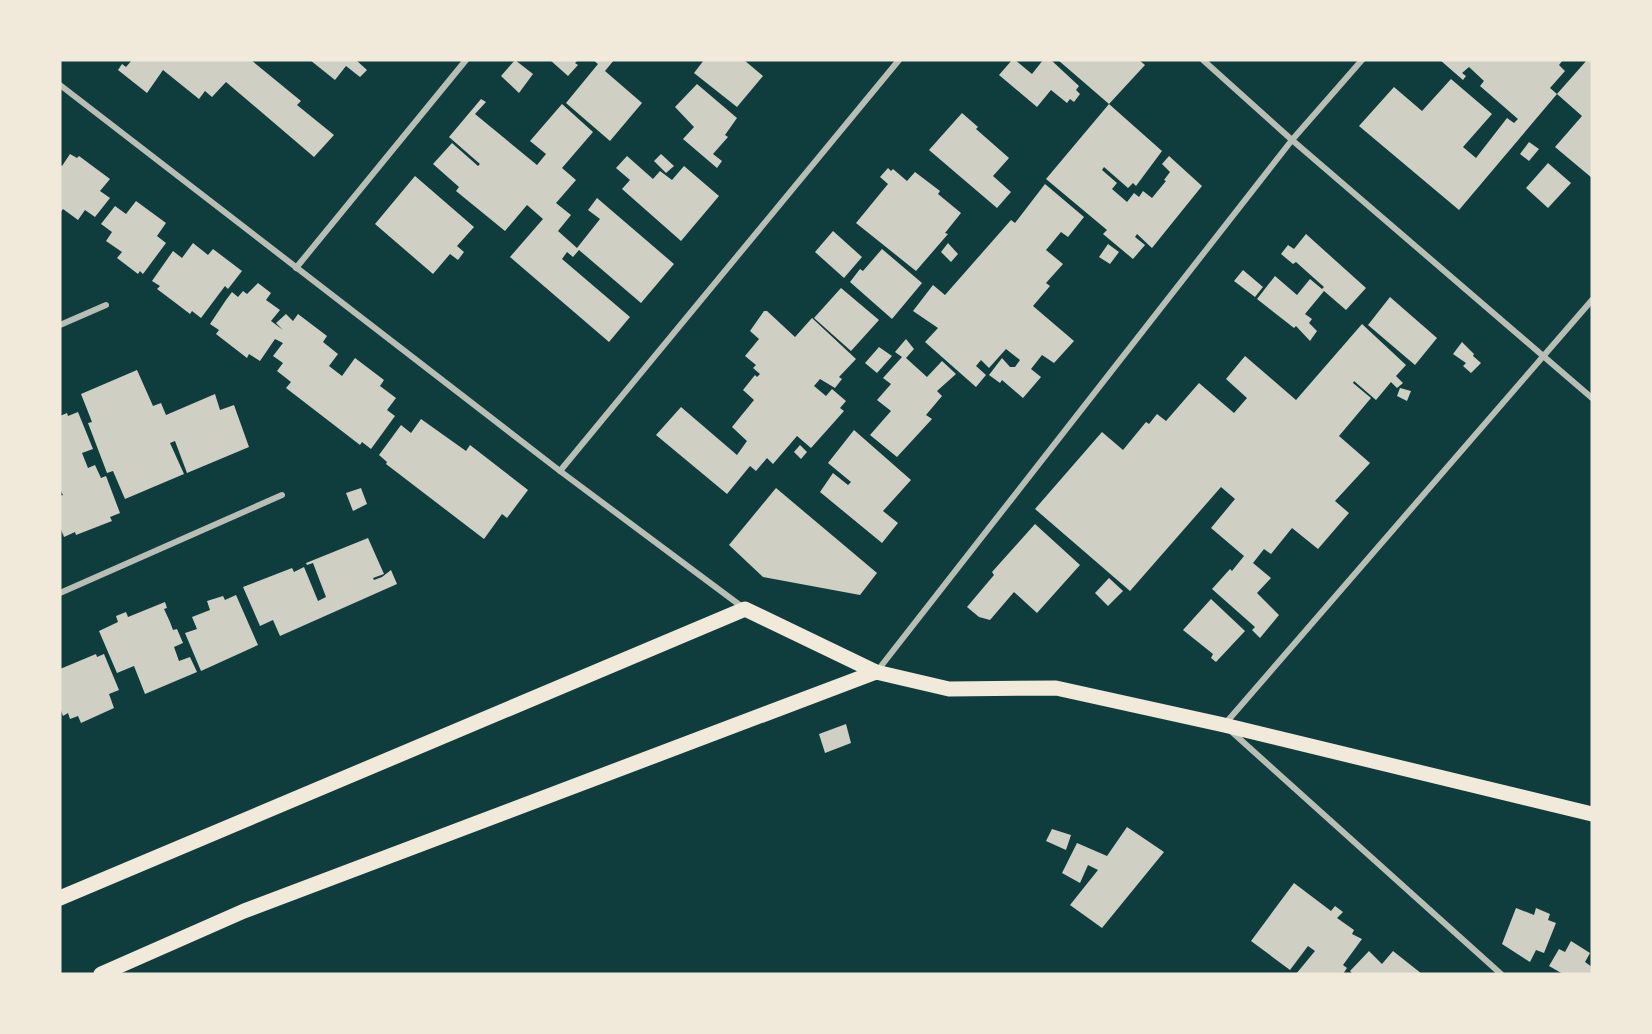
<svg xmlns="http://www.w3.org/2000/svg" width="1652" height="1034" font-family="Montserrat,sans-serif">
	<rect width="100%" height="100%" fill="#0f3d3e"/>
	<g fill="#cfcfc3">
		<polygon points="132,60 251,60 301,101 297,105 334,135 314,157 226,82 212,97 205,91 199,99 163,70 147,93 118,70 122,64 126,67"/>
		<polygon points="310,60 356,60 367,70 360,77 346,66 335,80"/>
		<polygon points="515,60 533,74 519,93 501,76"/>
		<polygon points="550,60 578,60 575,63 578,65 568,76"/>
		<polygon points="593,60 614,60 605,71 642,103 610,141 566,103 598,64"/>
		<polygon points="704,60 744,60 763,76 737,107 694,73"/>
		<polygon points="1012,60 1015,60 1032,74 1043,60 1051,60 1079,86 1076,90 1080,94 1074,102 1070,99 1067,103 1051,90 1037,107 999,75"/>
		<polygon points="1058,60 1139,60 1145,65 1109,104 1162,151 1136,186 1133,183 1128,188 1104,167 1102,170 1117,183 1112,189 1127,202 1134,193 1139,197 1143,191 1152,198 1166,181 1164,180 1170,172 1162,164 1169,156 1202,186 1152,248 1137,234 1135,237 1145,245 1133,259 1103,234 1107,230 1046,179 1109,104"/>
		<polygon points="1440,60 1563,60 1559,65 1565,71 1550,88 1557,94 1459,210 1359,126 1394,87 1422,111 1451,79 1492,114 1463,147 1476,158 1507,118 1514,123 1518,119 1480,86 1484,81 1469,67 1462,73 1466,76 1463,80"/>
		<polygon points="1587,60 1592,60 1592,178 1555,147 1582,116 1557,94"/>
		<polygon points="697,84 737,118 725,135 728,137 713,154 722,161 717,168 683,139 694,127 675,107"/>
		<polygon points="481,99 486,102 475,114 537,165 546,154 530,141 562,104 593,132 562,168 576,180 556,203 571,215 558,231 577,248 600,219 588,210 597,198 674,264 641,303 579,250 573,257 567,252 562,259 630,317 609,342 510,257 543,219 527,205 505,231 456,191 459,187 433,164 452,143 478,166 480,164 449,137"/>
		<polygon points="962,113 978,127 976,129 1009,158 993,176 1011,192 997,208 929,150"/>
		<polygon points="1529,142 1539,149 1529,161 1520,154"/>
		<polygon points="70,154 77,158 79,156 110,179 100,191 110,198 95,217 85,210 78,220 63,209 60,213 60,165 62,166"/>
		<polygon points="661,154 674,166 666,173 654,161"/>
		<polygon points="627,156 653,179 660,171 672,180 684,166 719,196 681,241 622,189 630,180 616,168"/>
		<polygon points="1548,163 1571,183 1548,208 1526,188"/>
		<polygon points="888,168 891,171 893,169 907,181 915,172 940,191 938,194 961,213 945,233 948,234 916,271 856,223 888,184 880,177"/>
		<polygon points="415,176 474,227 457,246 464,252 458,260 450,254 433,274 375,224"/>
		<polygon points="1045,184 1084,217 1068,237 1061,232 1046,250 1063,264 1046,283 1050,286 1033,306 1074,341 1054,363 1042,355 1031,369 1041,377 1023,398 1002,380 1000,383 989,375 1002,358 1010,367 1015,367 1020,360 1006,349 989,368 981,360 976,366 986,375 976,387 925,342 938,328 913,311 933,285 945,295 1011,220 1015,223"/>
		<polygon points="136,201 166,223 157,236 166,243 143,274 140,271 138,274 117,258 122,252 106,241 112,232 101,224 115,206 126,214"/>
		<polygon points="833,231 862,257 844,278 815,252"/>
		<polygon points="1306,234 1366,288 1346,310 1324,291 1305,314 1312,319 1309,323 1317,331 1310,341 1296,326 1294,328 1257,299 1275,276 1297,295 1310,279 1322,289 1324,287 1296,262 1293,264 1281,254 1288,245 1294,249"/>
		<polygon points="193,243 208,255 213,249 242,271 228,289 225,286 201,318 192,311 190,314 173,301 157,289 160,286 152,281 173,251 182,258"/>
		<polygon points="948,243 958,254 951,262 941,252"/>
		<polygon points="1108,244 1119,252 1110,264 1099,257"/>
		<polygon points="882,249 922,283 892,319 850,282 860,269 863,271"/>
		<polygon points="1243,270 1263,287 1255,297 1234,281"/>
		<polygon points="258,283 271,293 266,300 280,310 271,321 283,330 276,323 286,314 293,321 298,314 327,336 323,342 338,354 329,366 342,376 355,358 384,380 380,386 396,398 387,410 395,416 371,449 362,442 360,445 286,388 291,382 277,371 283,363 273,356 283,343 275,339 260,361 249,354 247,358 216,334 219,330 210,324 226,300 232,292 238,297 243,291 247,294"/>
		<polygon points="841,288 879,320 851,351 814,318"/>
		<polygon points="1390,297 1437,338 1415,365 1368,325"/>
		<polygon points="764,311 767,311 795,337 812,318 856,359 839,377 842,379 835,388 820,379 814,386 826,396 832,389 846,401 840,408 844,411 811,448 797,436 773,464 767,458 756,471 750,466 727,494 656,435 681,407 737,455 747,441 732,427 754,400 743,390 755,375 757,377 760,374 753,368 756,365 745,356 759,339 750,331"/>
		<polygon points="1362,324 1406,365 1396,376 1403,383 1397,388 1391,382 1376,400 1354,381 1353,383 1371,398 1339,436 1370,463 1335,501 1349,513 1318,549 1292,528 1271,554 1264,549 1253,563 1271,578 1257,593 1279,615 1260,638 1252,630 1255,627 1212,589 1230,569 1232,571 1244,556 1211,528 1235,499 1221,487 1130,591 1035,509 1102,432 1123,450 1146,422 1149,424 1157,414 1166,421 1199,383 1234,413 1247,398 1226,379 1245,356 1296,400"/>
		<polygon points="906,339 914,349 906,358 927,377 942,361 956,374 937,391 942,396 926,415 932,419 897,457 870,435 891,411 877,400 891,384 883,378 902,357 895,352"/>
		<polygon points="1462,342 1474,354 1473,356 1481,363 1471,373 1463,366 1466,363 1453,354"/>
		<polygon points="879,347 892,356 877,373 865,363"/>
		<polygon points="137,370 153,406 161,403 166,415 215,394 220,410 234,405 249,447 187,473 175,441 170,443 184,474 125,499 113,471 107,473 88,423 92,422 81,394"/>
		<polygon points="1400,388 1411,391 1407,401 1397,396"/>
		<polygon points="78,412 93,449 82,453 88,468 95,465 101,478 106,476 120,513 110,517 112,521 76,535 75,532 64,537 60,527 60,496 63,495 60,489 60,416 67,413 68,416"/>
		<polygon points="421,419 466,451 470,445 528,490 507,518 502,514 484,539 386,464 387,462 379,455 401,425 411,433"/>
		<polygon points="854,430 911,480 883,511 898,523 882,543 820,492 833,473 848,485 851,482 828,463"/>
		<polygon points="800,445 807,452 801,459 794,452"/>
		<polygon points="361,488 367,504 353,511 346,493"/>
		<polygon points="776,488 877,573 860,595 763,577 729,545"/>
		<polygon points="1035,524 1080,565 1037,613 1014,592 990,620 979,617 967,607 994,575 992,572"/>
		<polygon points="368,538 384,574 373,578 374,580 382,577 391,570 397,584 280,636 273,620 260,626 243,587 292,568 294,572 304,567 318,601 326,597 313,563 307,565 306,563"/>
		<polygon points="1109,578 1123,591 1108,606 1095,593"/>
		<polygon points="236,595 258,645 201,671 185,633 197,629 192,617 210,610 207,601 223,596 225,600"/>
		<polygon points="1211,599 1245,631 1216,662 1211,658 1213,654 1183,630"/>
		<polygon points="165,602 167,608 164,609 170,622 173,630 177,629 183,643 174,647 179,661 190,657 197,672 145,694 134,666 117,673 99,631 118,622 116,616 126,612 128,617"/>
		<polygon points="96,654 97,657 104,654 119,690 109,694 114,708 81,723 78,716 70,719 68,713 63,716 60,708 60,669"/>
		<polygon points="846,724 851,743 825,753 819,734"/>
		<polygon points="1127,827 1164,852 1102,928 1070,905 1098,870 1088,865 1080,883 1062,873 1077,843 1107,856"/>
		<polygon points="1052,829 1071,835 1066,850 1046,841"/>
		<polygon points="1294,883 1331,911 1335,906 1343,912 1337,918 1354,930 1352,934 1362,939 1343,965 1347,968 1343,974 1296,974 1315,951 1308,946 1290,970 1251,941"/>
		<polygon points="1516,908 1534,915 1536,908 1550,914 1548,920 1556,923 1544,953 1536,950 1530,962 1502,944"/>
		<polygon points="1571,941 1590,953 1585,962 1592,967 1592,974 1563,974 1549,966 1559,949 1565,952"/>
		<polygon points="1369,951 1382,964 1393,951 1422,974 1353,974 1350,971"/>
	</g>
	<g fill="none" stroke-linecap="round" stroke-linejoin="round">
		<g stroke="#b8beb3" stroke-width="6">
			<polyline points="1203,60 1292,140 1592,398"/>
			<polyline points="60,85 560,471 745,609"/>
			<polyline points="296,268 466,60"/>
			<polyline points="60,325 106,305"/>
			<polyline points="560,471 899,60"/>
			<polyline points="60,593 282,495"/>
			<polyline points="878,670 1292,140 1362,60"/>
			<polyline points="1224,725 1592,300"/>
			<polyline points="1232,732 1501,974"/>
		</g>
		<g stroke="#f1e9da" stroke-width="15">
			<polyline points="60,898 745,609 876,672 949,689 1056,688 1224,725 1592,814"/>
			<polyline points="101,974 244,911 876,672"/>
		</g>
	</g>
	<rect width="1652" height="1034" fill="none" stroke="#f1e9da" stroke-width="123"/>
</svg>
